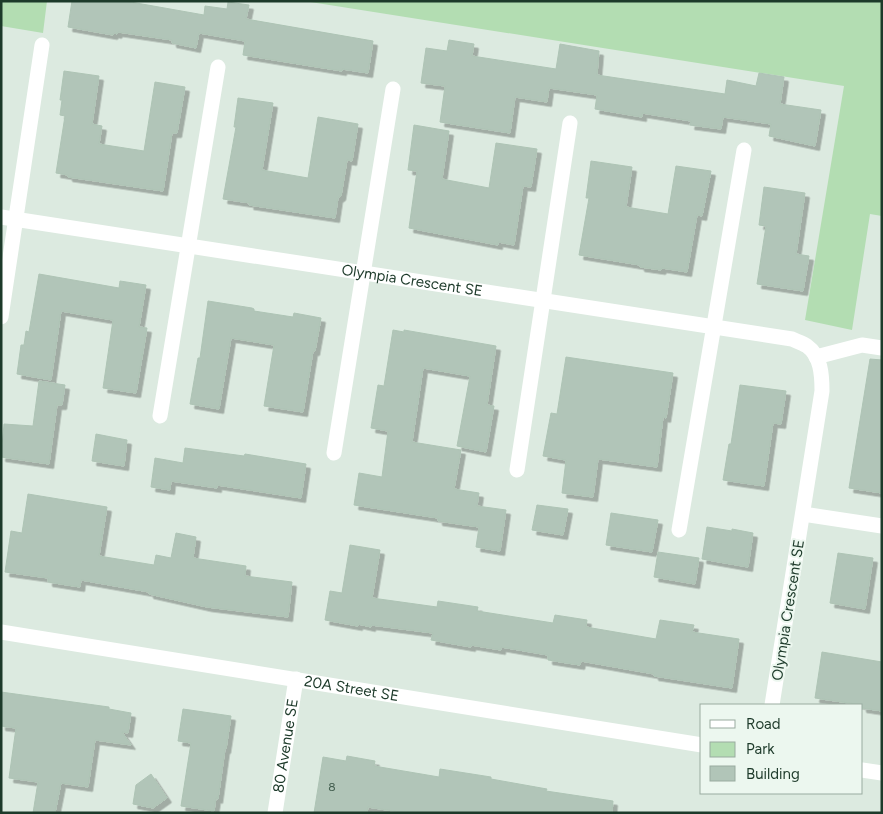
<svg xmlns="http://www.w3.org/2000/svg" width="883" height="814" font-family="Figtree,sans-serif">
	<defs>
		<filter id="shadow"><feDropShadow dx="4.5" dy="4.5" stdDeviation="0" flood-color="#0004"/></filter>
	</defs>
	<rect width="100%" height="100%" fill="#dceae0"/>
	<g fill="#b3ddb2">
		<polygon points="1,1 47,1 43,33 1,26"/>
		<polygon points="304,1 882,1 882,216 870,214 852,330 805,320 844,86"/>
	</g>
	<g fill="#b1c5b8" stroke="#aec4b5" filter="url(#shadow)">
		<polygon points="72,1 125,1 204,15 205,6 227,9 228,2 249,5 246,19 373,41 368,73 342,69 342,71 243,55 245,41 199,33 196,48 172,43 172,40 118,32 117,34 114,33 113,35 68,27"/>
		<polygon points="449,40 474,44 472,56 556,69 560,44 599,51 597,75 725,94 727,80 756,86 759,73 784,77 780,104 821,110 815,146 769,136 771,124 723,117 721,129 690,125 691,121 642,113 642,117 595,109 597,95 549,88 547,102 515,97 510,133 440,122 445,86 421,83 426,48 447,51"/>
		<polygon points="64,71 99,76 92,124 102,126 99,144 144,151 155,82 185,87 177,133 172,133 163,191 68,177 68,175 56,173 65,116 60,115 62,100 60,100"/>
		<polygon points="238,98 273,103 262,170 308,178 318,117 358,124 352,161 347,160 341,196 338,198 335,218 249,205 250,203 223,199 236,127 234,127"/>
		<polygon points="414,125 449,131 442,179 489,188 496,143 537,149 531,187 523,186 514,245 498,242 498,245 409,228 417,171 408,170"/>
		<polygon points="591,161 632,167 626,207 668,214 676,166 711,171 702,216 697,215 687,272 662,268 661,270 640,267 640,265 579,255 589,198 586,198"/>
		<polygon points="764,187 805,193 796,254 809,256 803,291 757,284 766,226 759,225"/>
		<polygon points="39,274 119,288 120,281 146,285 139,327 147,328 136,393 103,388 113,320 61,311 51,380 17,374 21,345 24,345 26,331 29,332"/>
		<polygon points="208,301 252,308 254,309 254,311 293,317 294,313 321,318 315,351 313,351 303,412 264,406 274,345 231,338 219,409 190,404 198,358 200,358"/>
		<polygon points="393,330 404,332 404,330 496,346 487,405 494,406 486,452 457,446 470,376 423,368 412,442 461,450 454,489 479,493 477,506 506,510 500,551 476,547 479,527 438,521 438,518 354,505 359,473 382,477 388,431 371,428 378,385 384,386"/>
		<polygon points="566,357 673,373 666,418 663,417 657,467 598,459 593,497 562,493 566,460 543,456 551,413 557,414"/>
		<polygon points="870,359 882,360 882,493 849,488"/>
		<polygon points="39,381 65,385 62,405 57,405 49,464 1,457 4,424 33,426"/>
		<polygon points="740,385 786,391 781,424 773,423 764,486 723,480 729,444 731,444"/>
		<polygon points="96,434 127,440 124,466 92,461"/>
		<polygon points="185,448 244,456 245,454 306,464 301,498 217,485 217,488 171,481 170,490 151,487 155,458 183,463"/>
		<polygon points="28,494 107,507 99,556 154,565 156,555 171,558 176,533 196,537 193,558 246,566 245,576 292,582 288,617 207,607 149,594 149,592 81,580 80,587 48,582 48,578 5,572 11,531 22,533"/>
		<polygon points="537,505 568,509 563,535 532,530"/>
		<polygon points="611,513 658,520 652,552 606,545"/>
		<polygon points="707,527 732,531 732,529 753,533 748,567 702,559"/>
		<polygon points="350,545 380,550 372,598 437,607 438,601 478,607 477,611 553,623 555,615 587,620 586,627 656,639 660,620 694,625 692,632 739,639 732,688 654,676 654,674 581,661 580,665 548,660 548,655 501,647 501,650 471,645 471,647 431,640 433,633 371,625 371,627 358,624 358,626 325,620 330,591 342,593"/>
		<polygon points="658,552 699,558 695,584 654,577"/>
		<polygon points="838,553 873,558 865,609 830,603"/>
		<polygon points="822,652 882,662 882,711 862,708 862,705 815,698"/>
		<polygon points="1,692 109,707 109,709 131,713 128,733 122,732 131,745 95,740 88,787 61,783 55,813 33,813 38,782 9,778 16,728 1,726"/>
		<polygon points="183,709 231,716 226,749 225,749 218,799 216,798 214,811 181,806 191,743 178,741"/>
		<polygon points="347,756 375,761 374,766 439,777 440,769 491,777 491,779 547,789 546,791 613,801 612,813 405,813 368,807 367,813 314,813 323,757 346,761"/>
		<polygon points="151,774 167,798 153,808 133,804 136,785"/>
	</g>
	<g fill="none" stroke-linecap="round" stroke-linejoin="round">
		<g stroke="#fff" stroke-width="15">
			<path id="s1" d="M1,217l791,122c4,2 11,4 15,7 14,10 15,29 15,45l-50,314"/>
			<polyline points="1,317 42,45"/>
			<polyline points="816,357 862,345 882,348"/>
			<polyline points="160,416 218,67"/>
			<polyline points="334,453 393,89"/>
			<polyline points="517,470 570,123"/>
			<polyline points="803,514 882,526"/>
			<polyline points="679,530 744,150"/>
			<path id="s2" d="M1,632l701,113"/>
			<polyline points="862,770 882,773"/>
			<path id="s3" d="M275,813l21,-134"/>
		</g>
	</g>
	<g text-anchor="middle" stroke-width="4" stroke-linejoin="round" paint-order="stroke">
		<g font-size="12" fill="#425d4e">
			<text x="332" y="791">8</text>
		</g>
		<g font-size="15" fill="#1d3a2a" stroke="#ecf7ef">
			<text dy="5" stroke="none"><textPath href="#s1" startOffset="416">Olympia Crescent SE</textPath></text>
			<text transform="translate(788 610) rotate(-81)" y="5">Olympia Crescent SE</text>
			<text dy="5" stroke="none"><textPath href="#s2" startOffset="355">20A Street SE</textPath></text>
			<text dy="5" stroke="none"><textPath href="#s3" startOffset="68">80 Avenue SE</textPath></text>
		</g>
	</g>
	<rect width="883" height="814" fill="none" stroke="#1d3a2a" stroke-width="5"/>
	<rect x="700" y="704" width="162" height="90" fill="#ecf7ef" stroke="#99aba0"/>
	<rect x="710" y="720" width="25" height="8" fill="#ffffff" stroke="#99aba0"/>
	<text x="746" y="729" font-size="15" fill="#1d3a2a">Road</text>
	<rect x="710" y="742" width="25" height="15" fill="#b3ddb2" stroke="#99aba0"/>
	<text x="746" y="754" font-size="15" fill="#1d3a2a">Park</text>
	<rect x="710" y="766" width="25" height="15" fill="#b1c5b8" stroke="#99aba0"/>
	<text x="746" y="779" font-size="15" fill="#1d3a2a">Building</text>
</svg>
